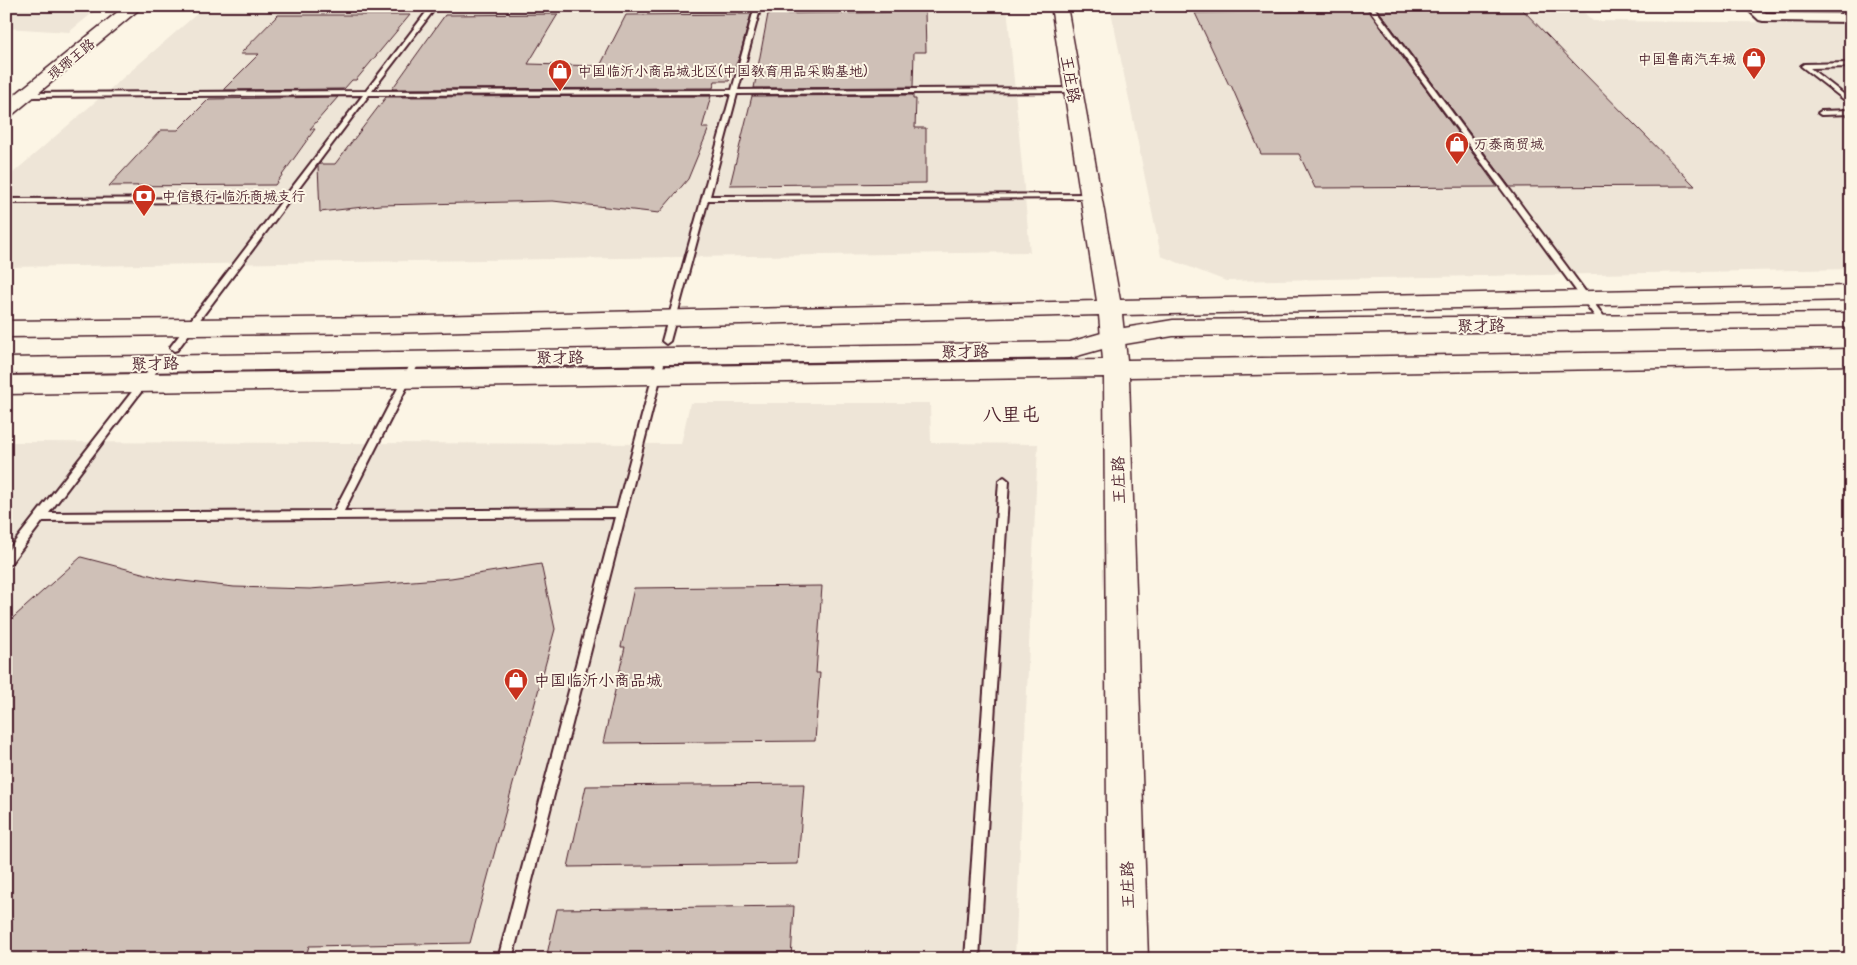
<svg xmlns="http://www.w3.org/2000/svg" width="1857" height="965" font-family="'Patrick Hand','LXGW WenKai TC',sans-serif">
	<rect width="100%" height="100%" fill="#fcf5e5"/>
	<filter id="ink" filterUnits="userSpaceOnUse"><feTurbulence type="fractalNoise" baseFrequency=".02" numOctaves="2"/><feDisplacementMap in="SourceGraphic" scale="10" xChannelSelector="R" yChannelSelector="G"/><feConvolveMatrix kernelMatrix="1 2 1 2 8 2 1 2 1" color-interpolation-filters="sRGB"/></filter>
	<g filter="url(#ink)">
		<g fill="#eee5d7">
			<polygon points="14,6 101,6 69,32 6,28 6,12"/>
			<polygon points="206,6 1007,6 1030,252 6,267 6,179"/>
			<polygon points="1110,6 1577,6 1593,21 1851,23 1851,269 1226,281 1161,256"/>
			<polygon points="690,403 930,403 931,443 1038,444 1015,959 6,959 6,442 681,444"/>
		</g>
		<g fill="#cfc0b7" stroke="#4a1f2b">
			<polygon points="1522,9 1576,65 1695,186 1510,187 1379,11"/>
			<polygon points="1369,11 1497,187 1315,188 1299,154 1261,154 1231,85 1229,85 1195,13"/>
			<polygon points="925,12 926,52 914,52 913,87 754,88 768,14"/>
			<polygon points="558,14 528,64 600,66 626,15 751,14 740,55 729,81 715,81 713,88 392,89 445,15"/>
			<polygon points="278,15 410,15 356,80 352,80 344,89 223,90 259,54 240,54"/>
			<polygon points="913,95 913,99 916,99 915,128 926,128 926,183 730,185 752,96"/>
			<polygon points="711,96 702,128 709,128 688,179 659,213 553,201 380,205 320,212 318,166 319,164 335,164 386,97"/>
			<polygon points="338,97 310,129 315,129 275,185 109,186 161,130 178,130 209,99"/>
			<polygon points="81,557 165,579 234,587 310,589 451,578 541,564 555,629 470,943 309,946 305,959 6,959 6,624"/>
			<polygon points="822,586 816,673 820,673 815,741 603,743 625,647 621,647 634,588"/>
			<polygon points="804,784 798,864 568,867 586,786"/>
			<polygon points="794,906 791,959 546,959 557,909"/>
		</g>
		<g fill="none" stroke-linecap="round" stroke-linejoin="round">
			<g stroke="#4a1f2b" stroke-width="4">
				<g id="lane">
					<polygon points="431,6 437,6 372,91 732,90 755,6 761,6 738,90 1073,88 1076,90 1073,92 737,94 710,196 1091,194 1095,196 1091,198 708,200 670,341 666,344 662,341 731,94 369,95 177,350 174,351 170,348 171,346 281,202 6,203 6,199 284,198 363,95 26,97 23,95 26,93 366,91"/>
					<polygon points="1367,6 1373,6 1608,322 1609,324 1608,326 1602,326"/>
					<polygon points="1851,63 1851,67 1810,68 1851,100 1851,105 1801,66 1804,64"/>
					<polygon points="1851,110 1851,114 1821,115 1818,113 1821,111"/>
					<polygon points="662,353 666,356 512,959 498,959 615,517 43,521 10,564 6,565 6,553 156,361 159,360 163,363 49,513 334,511 413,359 417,356 421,359 344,511 617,509 658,356"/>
					<polygon points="1004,477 1009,481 979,959 965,959 999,481"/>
				</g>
			</g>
			<g stroke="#4a1f2b" stroke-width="4">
				<polygon id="street" points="1744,6 1758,6 1766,13 1851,14 1851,22 1763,21 1759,20"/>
			</g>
			<g stroke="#4a1f2b" stroke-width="3">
				<g id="secondary">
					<polygon points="125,6 143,6 12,115 6,116 6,102"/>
					<polygon points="1051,6 1067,6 1120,300 1851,286 1851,300 1122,315 1127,360 1851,349 1851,365 1129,377 1148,959 1108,959 1104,377 6,394 6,376 1103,360 1099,315 384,333 6,337 6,321 384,317 1097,301"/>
				</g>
			</g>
			<g stroke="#4a1f2b" stroke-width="3">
				<polygon id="primary" points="1851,313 1851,327 1173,336 1113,346 1070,358 6,374 6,358 1070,342 1112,330 1173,320"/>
			</g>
			<use href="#lane" fill="#fcf5e5" fill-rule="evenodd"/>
			<use href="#street" fill="#fcf5e5" fill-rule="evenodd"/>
			<use href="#secondary" fill="#fcf5e5" fill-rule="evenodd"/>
			<use href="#primary" fill="#fcf5e5" fill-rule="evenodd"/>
		</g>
	</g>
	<defs>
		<g id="shop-pin" transform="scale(1.25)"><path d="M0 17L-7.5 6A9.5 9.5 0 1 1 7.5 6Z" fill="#c8321e" stroke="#fcf5e5"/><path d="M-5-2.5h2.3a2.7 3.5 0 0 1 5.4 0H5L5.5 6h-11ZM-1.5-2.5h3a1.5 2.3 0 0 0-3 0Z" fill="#fff"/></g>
		<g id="bank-pin" transform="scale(1.25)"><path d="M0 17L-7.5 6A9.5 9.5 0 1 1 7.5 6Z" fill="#c8321e" stroke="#fcf5e5"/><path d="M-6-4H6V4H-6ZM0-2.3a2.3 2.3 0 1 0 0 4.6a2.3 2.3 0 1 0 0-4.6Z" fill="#fff"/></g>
	</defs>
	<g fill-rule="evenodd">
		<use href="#shop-pin" x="1754" y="59"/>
		<use href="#shop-pin" x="560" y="71"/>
		<use href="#shop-pin" x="1457" y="144"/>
		<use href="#bank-pin" x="144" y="196"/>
		<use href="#shop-pin" x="516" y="680"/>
	</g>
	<g text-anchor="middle" stroke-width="4" stroke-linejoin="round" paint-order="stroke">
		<g font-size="14" fill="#4a1f2b" stroke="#fcf5e5">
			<text transform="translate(71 59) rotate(-39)" y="5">琅琊王路</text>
		</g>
		<g font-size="14" fill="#4a1f2b" stroke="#fcf5e5" text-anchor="start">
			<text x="1736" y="64" text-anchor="end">中国鲁南汽车城</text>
			<text x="578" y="76">中国临沂小商品城北区(中国教育用品采购基地)</text>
			<text x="1474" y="149">万泰商贸城</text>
			<text x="162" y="201">中信银行 临沂商城支行</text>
		</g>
		<g font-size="16" fill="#4a1f2b" stroke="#fcf5e5">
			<text transform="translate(1071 79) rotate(80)" y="6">王庄路</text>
			<text transform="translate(1481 325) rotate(-1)" y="6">聚才路</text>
			<text transform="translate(965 351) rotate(-1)" y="6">聚才路</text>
			<text transform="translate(560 357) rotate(-1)" y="6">聚才路</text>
			<text transform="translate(155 363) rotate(-1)" y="6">聚才路</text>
			<text transform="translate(1118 480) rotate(-91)" y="6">王庄路</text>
			<text transform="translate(1127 885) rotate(-91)" y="6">王庄路</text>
		</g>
		<g font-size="16" fill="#4a1f2b" stroke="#fcf5e5" text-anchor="start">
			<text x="534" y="686">中国临沂小商品城</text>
		</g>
		<g font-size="19" fill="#4a1f2b" stroke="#fcf5e5">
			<text x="1011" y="421">八里屯</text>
		</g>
	</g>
	<rect width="1857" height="965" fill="none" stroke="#fcf5e5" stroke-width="25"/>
	<rect x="12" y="12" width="1832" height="940" fill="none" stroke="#4a1f2b" stroke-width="2" filter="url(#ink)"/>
</svg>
